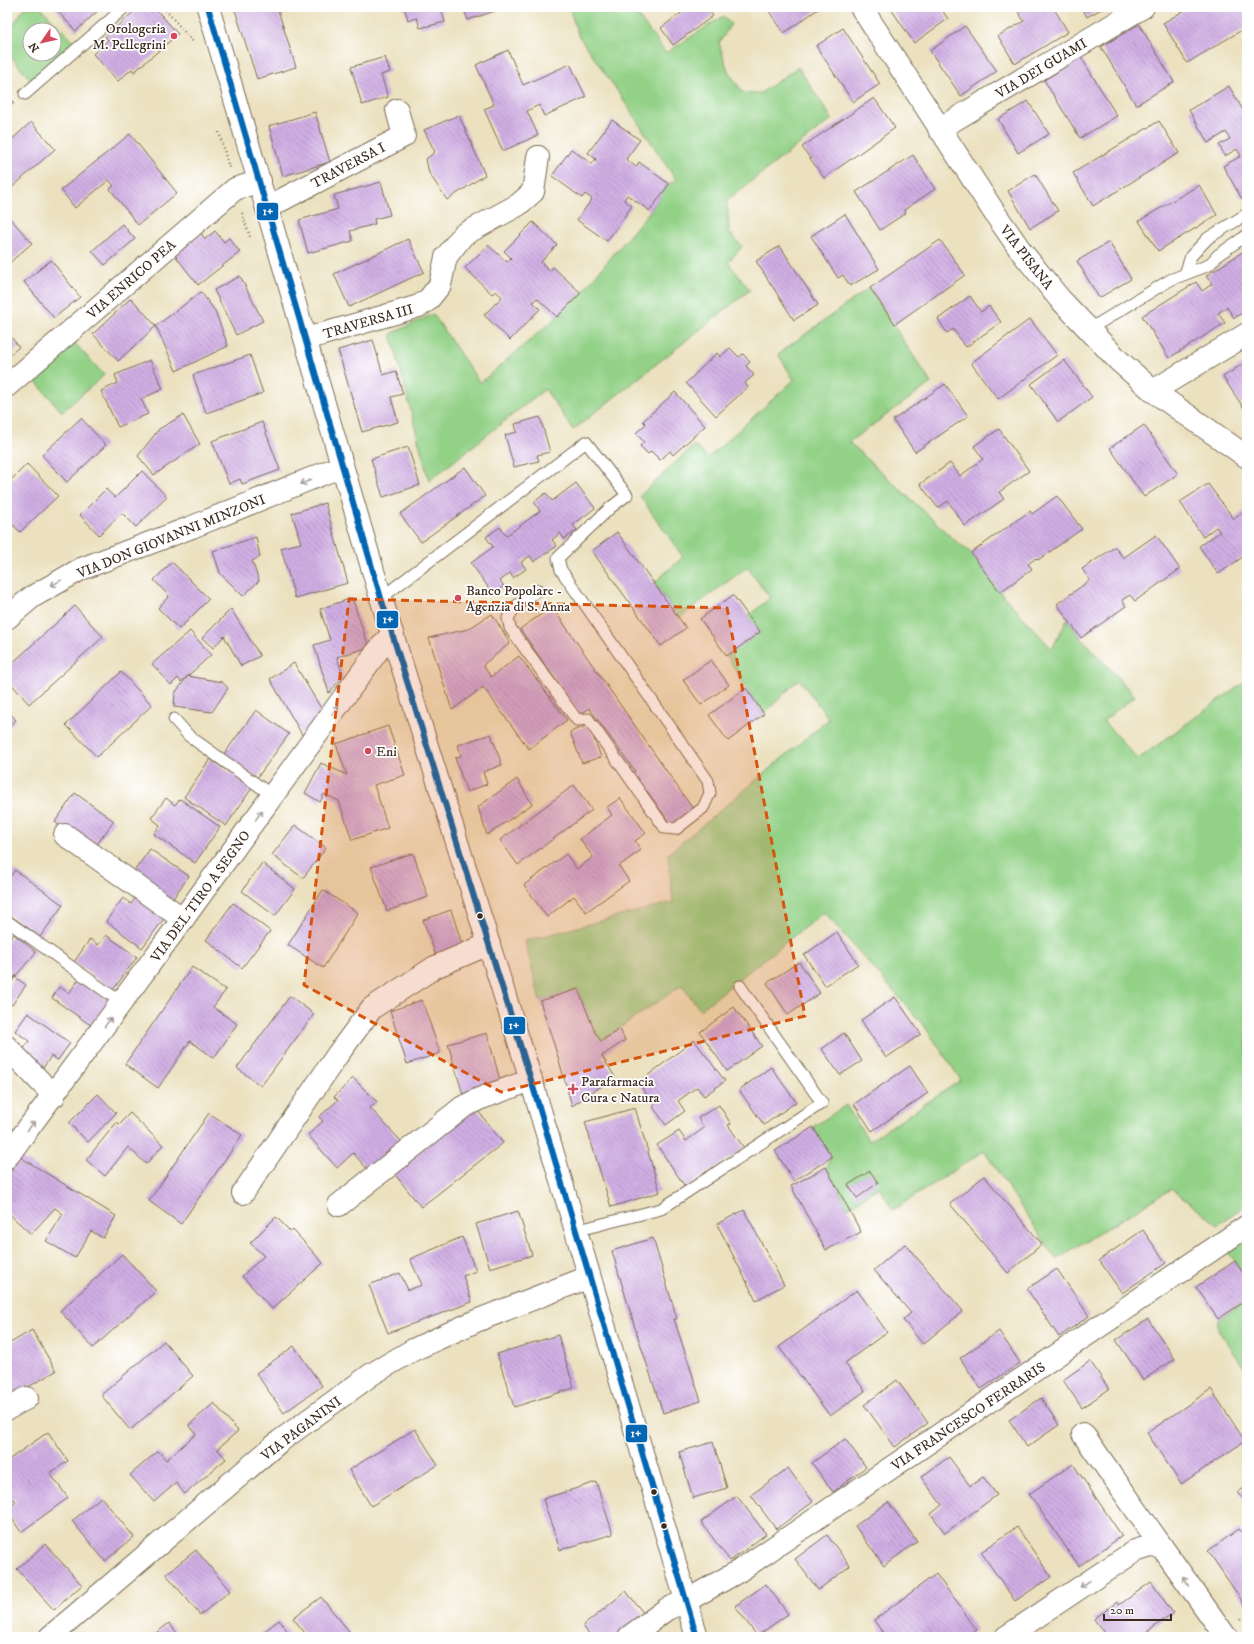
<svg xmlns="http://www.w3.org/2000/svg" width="1254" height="1644" font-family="'IM FELL DW Pica',serif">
	<defs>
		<pattern id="building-back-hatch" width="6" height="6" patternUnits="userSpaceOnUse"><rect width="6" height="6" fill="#d0aee4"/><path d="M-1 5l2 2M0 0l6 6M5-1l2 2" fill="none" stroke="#aa8eb8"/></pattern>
	</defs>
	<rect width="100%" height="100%" fill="#fff"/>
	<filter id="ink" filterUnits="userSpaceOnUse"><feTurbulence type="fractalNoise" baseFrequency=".025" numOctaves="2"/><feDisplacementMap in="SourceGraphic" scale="8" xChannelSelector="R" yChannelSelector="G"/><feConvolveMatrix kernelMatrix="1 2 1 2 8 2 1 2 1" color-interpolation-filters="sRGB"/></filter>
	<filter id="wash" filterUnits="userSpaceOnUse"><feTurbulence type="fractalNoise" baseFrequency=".012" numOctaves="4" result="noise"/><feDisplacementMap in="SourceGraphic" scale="16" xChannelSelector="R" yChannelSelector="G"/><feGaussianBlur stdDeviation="0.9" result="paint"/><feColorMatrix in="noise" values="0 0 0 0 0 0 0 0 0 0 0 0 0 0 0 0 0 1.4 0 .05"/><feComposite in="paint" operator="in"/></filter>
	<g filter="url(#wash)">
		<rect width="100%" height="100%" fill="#ebe1bf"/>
		<g fill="#93d187" stroke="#677e52" fill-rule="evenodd">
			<path d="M25,7h17l-1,1 34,35 -44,37 -24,-28v-18zM30,30h24v24h-24z"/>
			<polygon points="569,7 640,7 635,12 666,53 723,16 731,24 719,43 728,71 743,93 761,93 798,67 832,119 727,200 729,232 742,247 728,262 750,290 573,430 545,389 429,481 391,334 433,314 480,383 557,317 581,293 650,211 669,184 676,180 618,92 578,35"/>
			<polygon points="869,288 931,383 849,442 957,542 971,553 1000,592 1052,649 1067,619 1081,638 1135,696 1103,721 1138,759 1247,680 1247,1204 1218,1225 1171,1189 1056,1259 984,1151 893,1210 879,1187 848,1208 826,1167 831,1157 813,1127 846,1105 869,1141 961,1080 925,1027 824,912 700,1010 682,985 601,1041 595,1032 578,989 540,1001 525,941 673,902 668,854 829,719 799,679 764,714 746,688 727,656 760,632 748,616 770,598 747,567 679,618 654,583 683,557 640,496 694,445 708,458 794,380 778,354"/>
			<polygon points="71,339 104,375 62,412 30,375"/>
			<polygon points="1247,1238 1247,1279 1235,1261 1227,1252"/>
			<polygon points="1247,1300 1247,1371 1218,1330 1218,1319"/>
		</g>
		<g id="blocks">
			<g fill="url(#building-back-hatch)">
				<polygon points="54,7 102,7 76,31"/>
				<polygon points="139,7 154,7 178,34 134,72 132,69 118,81 93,54 108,40 105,37"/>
				<polygon points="234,7 277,7 296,67 257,79"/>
				<polygon points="404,7 444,7 441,8 445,22 420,28 417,18 408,20"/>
				<polygon points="463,7 507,7 468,20"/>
				<polygon points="689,7 706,7 713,16 673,45 661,28"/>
				<polygon points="766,7 821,7 784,33"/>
				<polygon points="894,7 940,7 948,19 914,43 891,9"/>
				<polygon points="1015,7 1053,7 1068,32 1015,64 998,36 1024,21"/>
				<polygon points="1081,7 1105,7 1087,17"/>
				<polygon points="1190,7 1243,7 1247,14 1247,27 1187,63 1163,23"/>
				<polygon points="1139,24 1174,82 1136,105 1101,47"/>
				<polygon points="965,26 997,71 961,96 930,51"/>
				<polygon points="843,28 880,84 853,102 816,46"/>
				<polygon points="508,50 523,85 570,64 586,97 544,116 539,105 527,111 538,135 503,151 484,109 494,105 476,65"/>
				<polygon points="385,57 390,72 381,75 388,97 362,105 351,67"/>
				<polygon points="1081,57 1117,116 1080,138 1044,80"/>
				<polygon points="1229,86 1247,117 1247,196 1242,199 1223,166 1241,156 1237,149 1225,156 1219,145 1230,139 1226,132 1208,143 1189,110"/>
				<polygon points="7,96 14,103 7,109"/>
				<polygon points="874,98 895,128 824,178 802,147"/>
				<polygon points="1028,101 1049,134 1018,153 998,119"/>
				<polygon points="315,112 330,162 283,176 269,126"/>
				<polygon points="459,115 485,175 447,200 429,173 426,159 435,152 424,130"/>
				<polygon points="612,120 640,140 626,159 636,167 639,162 669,184 650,211 627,195 624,200 632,206 607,241 577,220 592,199 585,194 582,198 552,176 571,149 592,164 596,159 588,153"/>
				<polygon points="1159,121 1179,153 1093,206 1073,173"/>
				<polygon points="31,122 55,149 7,192 7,144"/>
				<polygon points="130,134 177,193 138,225 110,189 114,186 109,180 75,208 61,190"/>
				<polygon points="913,155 935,189 904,210 906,213 880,230 856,192"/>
				<polygon points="1035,174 1058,211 1030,228 1008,191"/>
				<polygon points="381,182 390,215 374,219 375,224 350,231 353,241 308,253 299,220 338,209 334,195"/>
				<polygon points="1199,185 1217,215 1158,251 1139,221"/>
				<polygon points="845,214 879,269 850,286 843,275 838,278 811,236"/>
				<polygon points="7,215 32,243 7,265"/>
				<polygon points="533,222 557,245 541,262 550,271 553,267 581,293 557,317 537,298 533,302 540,309 510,340 484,315 502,297 496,291 492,294 465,268 488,245 507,262 511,258 504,251"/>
				<polygon points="122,224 135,239 105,265 92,251"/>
				<polygon points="215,231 224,242 229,238 240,252 198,285 174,254 201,233 205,239"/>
				<polygon points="408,239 424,272 349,307 334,274"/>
				<polygon points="940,240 965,275 895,324 870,288"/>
				<polygon points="1109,242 1131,279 1099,298 1077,261"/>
				<polygon points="780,246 818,305 794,320 756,261"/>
				<polygon points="1247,249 1247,310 1234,318 1227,307 1218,313 1225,323 1169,358 1142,316 1196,282 1202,291 1212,284 1206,276"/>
				<polygon points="51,260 80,297 54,318 24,282"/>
				<polygon points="240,276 263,321 236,335 214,290"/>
				<polygon points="201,292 215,311 228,346 176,371 156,326"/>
				<polygon points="970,296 981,312 989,306 1001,322 966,347 953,329 947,333 938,319"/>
				<polygon points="131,298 156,326 118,361 93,334"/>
				<polygon points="1030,319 1057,355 998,399 971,363"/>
				<polygon points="7,332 19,347 7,357"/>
				<polygon points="373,340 383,375 396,371 403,394 391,397 398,422 362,432 338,350"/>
				<polygon points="730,348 739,357 743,354 750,362 746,366 754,375 745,383 748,387 716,416 686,383 717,353 720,357"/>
				<polygon points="250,355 263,393 206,413 193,375"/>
				<polygon points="150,360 163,389 141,399 148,414 118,427 101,391 118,383 115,375"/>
				<polygon points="1064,360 1092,397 1058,422 1031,384"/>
				<polygon points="1247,361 1247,413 1223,377"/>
				<polygon points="945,384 968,416 915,452 893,420"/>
				<polygon points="675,392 705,426 673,455 670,451 660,460 651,451 648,454 640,446 644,442 636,433 646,424 643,421"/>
				<polygon points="183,415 200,444 154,475 138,456 159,429"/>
				<polygon points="540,417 550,452 537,455 539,461 514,467 505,435 517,432 515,424"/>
				<polygon points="81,418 106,445 67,482 42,455"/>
				<polygon points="262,422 280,470 242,484 240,479 229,484 212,441"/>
				<polygon points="1144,425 1178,474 1144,497 1110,448"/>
				<polygon points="999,429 1029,471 999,492 1004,499 965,526 948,501 938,508 920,484 950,463 960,476 983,459 974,446"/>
				<polygon points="408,447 420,485 383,497 371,459"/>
				<polygon points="27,464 58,496 20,532 7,519 7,484"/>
				<polygon points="465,467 485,496 421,542 400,514"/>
				<polygon points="142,471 167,497 136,527 122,513 99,535 80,515 106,489 115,498"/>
				<polygon points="576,483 595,508 573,525 577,530 564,539 560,533 552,540 557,546 544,555 534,562 530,556 521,562 526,569 513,578 510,573 500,581 504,586 493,594 471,563 493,547 486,537 500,527 506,536 540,511 534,502 546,493 552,501"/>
				<polygon points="1208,484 1234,519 1247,509 1247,554 1218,574 1199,546 1220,532 1216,527 1203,537 1180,502"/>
				<polygon points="1057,496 1082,529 1038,560 1036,558 1028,564 1032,569 1000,592 971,553 1030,511 1032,514"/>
				<polygon points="325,503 348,583 295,598 281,548 301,543 292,513"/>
				<polygon points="617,532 686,628 661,646 592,551"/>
				<polygon points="1156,535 1180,569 1135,601 1130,595 1122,600 1126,606 1081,638 1057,604 1090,580 1082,569 1115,547 1123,558"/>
				<polygon points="256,537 260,557 252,561 259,581 243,596 220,573 213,551"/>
				<polygon points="172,562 209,599 179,629 158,608 169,596 154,580"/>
				<polygon points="733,595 760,632 727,656 700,619"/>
				<polygon points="352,598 369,647 337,657 343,676 329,693 314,645 330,640 320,609"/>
				<polygon points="75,606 103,637 29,704 7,679 7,668"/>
				<polygon points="552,607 693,809 671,825 647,791 644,793 631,774 635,771 589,708 580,715 520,629"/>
				<polygon points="231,609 260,656 241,666 224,636 213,648 202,638"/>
				<polygon points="492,614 510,643 483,665 491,677 519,656 567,720 529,749 483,687 452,710 429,638 468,629"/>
				<polygon points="190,631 211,655 181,682 178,678 171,685 152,664"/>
				<polygon points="711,660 729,685 701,705 683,680"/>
				<polygon points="294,663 322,710 304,738 270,679"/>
				<polygon points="121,672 152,705 97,757 66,725"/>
				<polygon points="188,676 222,682 228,688 212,712 174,707 175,693"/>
				<polygon points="746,688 764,714 728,741 709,715"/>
				<polygon points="7,710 16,720 7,728"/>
				<polygon points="256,710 289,734 257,778 224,754"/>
				<polygon points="589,725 601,757 582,763 570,732"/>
				<polygon points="388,726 405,775 374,785 388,828 352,840 339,801 324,794 320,802 305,793 321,763 347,775 336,744"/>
				<polygon points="491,734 502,765 483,772 487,784 467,792 455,758 461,756 458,745"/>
				<polygon points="210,759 252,788 226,826 184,797"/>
				<polygon points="517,779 532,804 487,835 478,807"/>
				<polygon points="574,785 592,810 518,865 500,840"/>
				<polygon points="75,793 114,821 93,850 55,822"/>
				<polygon points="166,798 175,805 180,799 220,827 195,863 154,834 160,825 151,818"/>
				<polygon points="620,798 646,833 635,841 641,850 619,866 629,881 586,912 574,896 547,917 524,885 566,854 577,869 593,857 580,839 612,815 607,807"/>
				<polygon points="295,825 326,848 303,878 272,855"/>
				<polygon points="150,849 189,876 168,905 129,878"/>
				<polygon points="413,853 428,897 387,911 371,867"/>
				<polygon points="262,863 295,889 275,916 242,891"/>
				<polygon points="15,870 63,905 40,937 7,913 7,881"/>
				<polygon points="323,890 358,913 323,968 288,945"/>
				<polygon points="138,894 167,915 142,948 106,921 123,898 131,904"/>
				<polygon points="233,903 270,931 242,968 206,940"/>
				<polygon points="451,910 464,950 437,959 423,920"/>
				<polygon points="837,932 858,964 825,986 804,955"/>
				<polygon points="14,934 36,952 15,977 7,971 7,942"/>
				<polygon points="106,935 137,957 113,990 74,962 90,939 98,945"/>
				<polygon points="799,962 820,993 788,1015 767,983"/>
				<polygon points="192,967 226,990 213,1007 237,1024 214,1058 190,1041 158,1088 125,1064"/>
				<polygon points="15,977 26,985 12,1005 7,1002 7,989"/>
				<polygon points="79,979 109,1001 92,1026 52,998 59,987 69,993"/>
				<polygon points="578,989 595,1032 601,1041 620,1029 625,1040 602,1056 615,1077 572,1106 558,1057 540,1001"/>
				<polygon points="290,996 314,1014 261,1086 237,1068"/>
				<polygon points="895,997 921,1034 886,1058 861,1020"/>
				<polygon points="422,1000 440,1053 407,1064 390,1011"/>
				<polygon points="734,1007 762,1046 727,1071 700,1032"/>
				<polygon points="28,1013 70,1043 58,1060 51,1056 43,1068 21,1053 29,1041 15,1031"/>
				<polygon points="487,1033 502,1087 464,1098 448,1044"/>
				<polygon points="844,1033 862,1061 840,1075 822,1049"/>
				<polygon points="694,1040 725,1081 704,1096 697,1087 678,1101 685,1111 666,1125 653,1107 655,1105 638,1083"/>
				<polygon points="910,1066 928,1093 872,1131 854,1104"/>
				<polygon points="771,1067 796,1102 764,1125 739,1090"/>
				<polygon points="353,1078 377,1102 370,1108 402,1142 370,1172 353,1153 337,1168 308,1135 323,1121 319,1117 338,1100 334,1097"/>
				<polygon points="98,1094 116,1113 88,1142 69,1123"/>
				<polygon points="719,1105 731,1124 728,1125 744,1148 686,1188 657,1145 679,1131 686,1141 704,1128 698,1118"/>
				<polygon points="475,1107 503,1143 421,1207 393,1172"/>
				<polygon points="635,1108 660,1192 611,1207 585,1122"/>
				<polygon points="130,1113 163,1145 146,1164 128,1147 105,1176 86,1160 117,1122 119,1124"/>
				<polygon points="209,1113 242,1135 181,1224 149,1201"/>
				<polygon points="813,1127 832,1157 794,1181 775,1151"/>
				<polygon points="20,1157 116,1216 103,1238 91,1231 75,1258 46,1241 63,1214 55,1208 31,1234 7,1212 7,1186 11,1181 7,1178"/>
				<polygon points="826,1167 861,1232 826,1250 791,1186"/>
				<polygon points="870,1171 878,1183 857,1198 848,1185"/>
				<polygon points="984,1176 1042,1244 1008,1273 950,1204"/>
				<polygon points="744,1210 784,1285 756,1300 717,1224"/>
				<polygon points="518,1211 532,1255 490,1268 476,1224"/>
				<polygon points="276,1217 291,1232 293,1230 323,1263 272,1309 242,1276 264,1256 250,1243"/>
				<polygon points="1143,1230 1166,1263 1122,1293 1099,1260"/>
				<polygon points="462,1237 476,1271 463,1276 472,1302 388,1333 369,1285 400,1273 408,1290 422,1285 410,1259"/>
				<polygon points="653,1238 677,1319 674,1319 701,1401 663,1413 636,1331 612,1251"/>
				<polygon points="905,1244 963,1311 923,1344 903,1320 911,1313 874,1270"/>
				<polygon points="122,1254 156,1291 93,1348 60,1311"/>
				<polygon points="1235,1261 1247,1279 1247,1300 1218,1319 1196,1287"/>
				<polygon points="1057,1269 1089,1316 1059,1337 1027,1289"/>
				<polygon points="857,1290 887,1332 845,1363 865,1391 830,1416 779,1347"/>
				<polygon points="1148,1319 1175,1359 1143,1380 1116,1340"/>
				<polygon points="32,1330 56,1371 7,1399 7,1345"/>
				<polygon points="999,1331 1020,1363 981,1389 960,1358"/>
				<polygon points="558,1335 574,1388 514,1407 497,1354"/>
				<polygon points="164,1341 193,1376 130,1430 101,1395"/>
				<polygon points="294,1346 322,1386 284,1413 256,1373"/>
				<polygon points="1090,1361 1109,1389 1082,1408 1063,1380"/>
				<polygon points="897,1380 928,1423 895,1447 864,1405"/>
				<polygon points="1211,1389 1245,1441 1181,1484 1147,1433"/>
				<polygon points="1041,1398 1059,1425 1027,1447 1009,1420"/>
				<polygon points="214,1403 238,1431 217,1449 226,1459 185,1494 176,1483 154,1502 130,1475 158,1451 166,1460 196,1434 189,1425"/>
				<polygon points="415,1429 438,1465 371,1506 349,1470"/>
				<polygon points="48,1432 68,1461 50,1473 68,1498 21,1532 7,1511 7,1508 16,1502 14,1499 7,1504 7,1461"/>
				<polygon points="845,1439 866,1467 833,1492 812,1463"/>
				<polygon points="713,1442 727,1488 693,1498 679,1452"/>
				<polygon points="949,1457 970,1486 983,1477 997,1495 945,1533 931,1514 942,1505 921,1477"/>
				<polygon points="1073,1464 1122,1536 1079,1566 1029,1494"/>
				<polygon points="788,1468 813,1502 776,1529 751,1495"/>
				<polygon points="596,1482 613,1534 560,1550 543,1499"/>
				<polygon points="1247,1486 1247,1504 1238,1492"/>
				<polygon points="737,1496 766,1534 730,1561 701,1522"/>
				<polygon points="101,1497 134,1537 105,1561 72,1521"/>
				<polygon points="888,1502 917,1541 884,1566 855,1526"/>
				<polygon points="1017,1527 1051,1577 1015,1601 981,1552"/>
				<polygon points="1239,1529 1247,1539 1247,1608 1208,1551"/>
				<polygon points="827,1535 850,1566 818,1590 795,1559"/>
				<polygon points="45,1544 82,1585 54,1610 17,1569"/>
				<polygon points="196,1550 230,1591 200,1615 166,1574"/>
				<polygon points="936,1574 977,1630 967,1637 886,1637 874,1620"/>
				<polygon points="1151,1582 1173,1613 1140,1637 1107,1637 1094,1619 1117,1602 1119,1605"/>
				<polygon points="766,1584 788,1614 757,1636 735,1606"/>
				<polygon points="626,1591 644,1614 615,1637 591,1637 583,1626"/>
				<polygon points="321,1597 352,1635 349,1637 308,1637 293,1618"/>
				<polygon points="279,1620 292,1637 257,1637"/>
				<polygon points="169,1623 180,1637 151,1637"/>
			</g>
		</g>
	</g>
	<g filter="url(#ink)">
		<use href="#blocks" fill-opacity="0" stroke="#796a56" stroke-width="1"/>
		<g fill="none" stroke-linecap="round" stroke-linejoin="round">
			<g stroke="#796a56" stroke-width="13">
				<g id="lane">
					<polyline points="25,94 125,7"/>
					<polyline points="1185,274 1191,256 1208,238 1247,214"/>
					<polyline points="1088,330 1170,280 1209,265 1218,255 1247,235"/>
					<polyline points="381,598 586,442 627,495 610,508 558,558 561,570 708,781 710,793 703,808 676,829 665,828 588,719 577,720 510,628 508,618 515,607 538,590"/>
					<polyline points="174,719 189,736 273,796"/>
					<polyline points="7,921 122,1003"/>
					<polyline points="575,1231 661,1209 822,1103 740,986"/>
				</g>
			</g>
			<g stroke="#796a56" stroke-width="24">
				<g id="street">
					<polyline points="939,129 1143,7"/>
					<polyline points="268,207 404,136 397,110"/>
					<polyline points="306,339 419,306 428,300 440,285 446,257 463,235 518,205 533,192 538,157"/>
					<polyline points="7,386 235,189 260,181"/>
					<polyline points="1153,391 1247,334"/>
					<polyline points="7,618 32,597 81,569 192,527 342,466"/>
					<polyline points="65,835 183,919"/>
					<polyline points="7,1047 54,1096"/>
					<polyline points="7,1157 183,919 376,653 392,634"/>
					<polyline points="243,1193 338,1054 372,1008 435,967 489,944"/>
					<polyline points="339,1205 463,1107 479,1099 531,1080"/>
					<polyline points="7,1409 27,1398"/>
					<polyline points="1083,1434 1162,1547"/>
					<polyline points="50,1637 280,1441 372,1374 413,1350 476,1321 589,1277"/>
					<polyline points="629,1637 667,1609 686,1601 739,1571 1247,1226"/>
					<polyline points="1006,1637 1135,1551 1151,1546 1162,1547 1226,1637"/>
				</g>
			</g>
			<g stroke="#796a56" stroke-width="24">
				<polyline id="secondary" points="861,7 996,215 1021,251 1059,298 1118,360 1153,391 1247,457"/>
			</g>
			<g stroke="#796a56" stroke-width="24">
				<polyline id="primary" points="208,7 381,598 531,1080 697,1637"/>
			</g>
			<g stroke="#796a56" stroke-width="2.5" stroke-dasharray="1 3" stroke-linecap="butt">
				<polyline points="163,7 194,43"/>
				<polyline points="219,132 229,168"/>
				<polyline points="242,213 250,237"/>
				<polyline points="1241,1620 1247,1616"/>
			</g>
			<use href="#lane" stroke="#fff" stroke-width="11"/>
			<use href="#street" stroke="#fff" stroke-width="22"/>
			<use href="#secondary" stroke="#fff" stroke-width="22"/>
			<use href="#primary" stroke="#fff" stroke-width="22"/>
			<g stroke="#fff" stroke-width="9">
				<polyline id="bus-1" points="208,7 381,598 531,1080 697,1637"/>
			</g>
			<use href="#bus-1" stroke="#0566b3" stroke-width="6"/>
		</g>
		<defs><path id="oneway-shaft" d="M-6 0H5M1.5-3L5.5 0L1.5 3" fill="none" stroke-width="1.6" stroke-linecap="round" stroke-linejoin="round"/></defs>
		<g stroke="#a79f9a">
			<use href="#oneway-shaft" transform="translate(306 482) rotate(158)"/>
			<use href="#oneway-shaft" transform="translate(56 583) rotate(151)"/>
			<use href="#oneway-shaft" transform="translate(335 710) rotate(-54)"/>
			<use href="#oneway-shaft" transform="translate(259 815) rotate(-54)"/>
			<use href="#oneway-shaft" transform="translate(108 1022) rotate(-54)"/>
			<use href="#oneway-shaft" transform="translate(31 1126) rotate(-52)"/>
			<use href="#oneway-shaft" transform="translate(1186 1581) rotate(-125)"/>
			<use href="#oneway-shaft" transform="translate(1085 1584) rotate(146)"/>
		</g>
	</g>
	<path fill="#d7540e" fill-opacity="0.2" stroke="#d7540e" stroke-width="3" stroke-dasharray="8 5" stroke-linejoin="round" d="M349,599l378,9 78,408 -304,76 -197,-107z"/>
	<g fill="#d1495b" stroke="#fff" stroke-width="1.5">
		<circle cx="174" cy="36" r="4"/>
		<circle cx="458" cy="598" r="4"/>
		<circle cx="368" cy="751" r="4"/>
		<path d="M571 1083h4v4h4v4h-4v4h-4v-4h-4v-4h4z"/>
	</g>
	<g fill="#3b2a1e" stroke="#fff" stroke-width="1.5">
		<circle cx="480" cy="916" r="3.5"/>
		<circle cx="654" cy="1492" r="3.5"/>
		<circle cx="664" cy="1526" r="3.5"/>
	</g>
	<g text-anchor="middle" stroke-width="3.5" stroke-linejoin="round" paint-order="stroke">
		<g font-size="14" fill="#3b2a1e" stroke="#fff" text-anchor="start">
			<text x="166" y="33" text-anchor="end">Orologeria<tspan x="166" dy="16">M. Pellegrini</tspan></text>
			<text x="466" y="595">Banco Popolare -<tspan x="466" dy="16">Agenzia di S. Anna</tspan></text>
			<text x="376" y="756">Eni</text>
			<text x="581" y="1086">Parafarmacia<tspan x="581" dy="16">Cura e Natura</tspan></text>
		</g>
		<g font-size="14" fill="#3b2a1e" stroke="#fff">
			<text transform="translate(1041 68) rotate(-31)" y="5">VIA DEI GUAMI</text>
			<text transform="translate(348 165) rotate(-28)" y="5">TRAVERSA I</text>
			<text transform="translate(1027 257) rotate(52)" y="5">VIA PISANA</text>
			<text transform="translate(131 279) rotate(-41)" y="5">VIA ENRICO PEA</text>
			<text transform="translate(368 321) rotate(-16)" y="5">TRAVERSA III</text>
			<text transform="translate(171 536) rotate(-22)" y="5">VIA DON GIOVANNI MINZONI</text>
			<text transform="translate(200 896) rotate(-54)" y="5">VIA DEL TIRO A SEGNO</text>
			<text transform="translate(968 1416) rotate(-34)" y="5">VIA FRANCESCO FERRARIS</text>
			<text transform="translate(301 1428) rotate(-37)" y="5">VIA PAGANINI</text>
		</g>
	</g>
	<g stroke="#fff" stroke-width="1.5">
		<rect x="256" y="202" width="23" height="19" rx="4" fill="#0566b3"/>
		<rect x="376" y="610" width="23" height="19" rx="4" fill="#0566b3"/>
		<rect x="503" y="1016" width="23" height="19" rx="4" fill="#0566b3"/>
		<rect x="625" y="1424" width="23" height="19" rx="4" fill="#0566b3"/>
	</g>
	<g font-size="11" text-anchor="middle" font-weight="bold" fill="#fff">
		<text x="268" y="215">1+</text>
		<text x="388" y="623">1+</text>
		<text x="514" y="1029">1+</text>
		<text x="636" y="1437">1+</text>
	</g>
	<rect width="1254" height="1644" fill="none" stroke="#fff" stroke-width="24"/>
	<g transform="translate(42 42) rotate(236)"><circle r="19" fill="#ffffff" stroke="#b1aaa5"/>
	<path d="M0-3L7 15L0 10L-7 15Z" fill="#d1495b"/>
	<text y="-6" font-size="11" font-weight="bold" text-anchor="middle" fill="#3b2a1e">N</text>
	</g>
	<path d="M1104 1614v6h67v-6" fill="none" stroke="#3b2a1e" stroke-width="2"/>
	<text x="1110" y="1614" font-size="12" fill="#3b2a1e" stroke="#ffffff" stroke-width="3" paint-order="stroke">20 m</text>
</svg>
